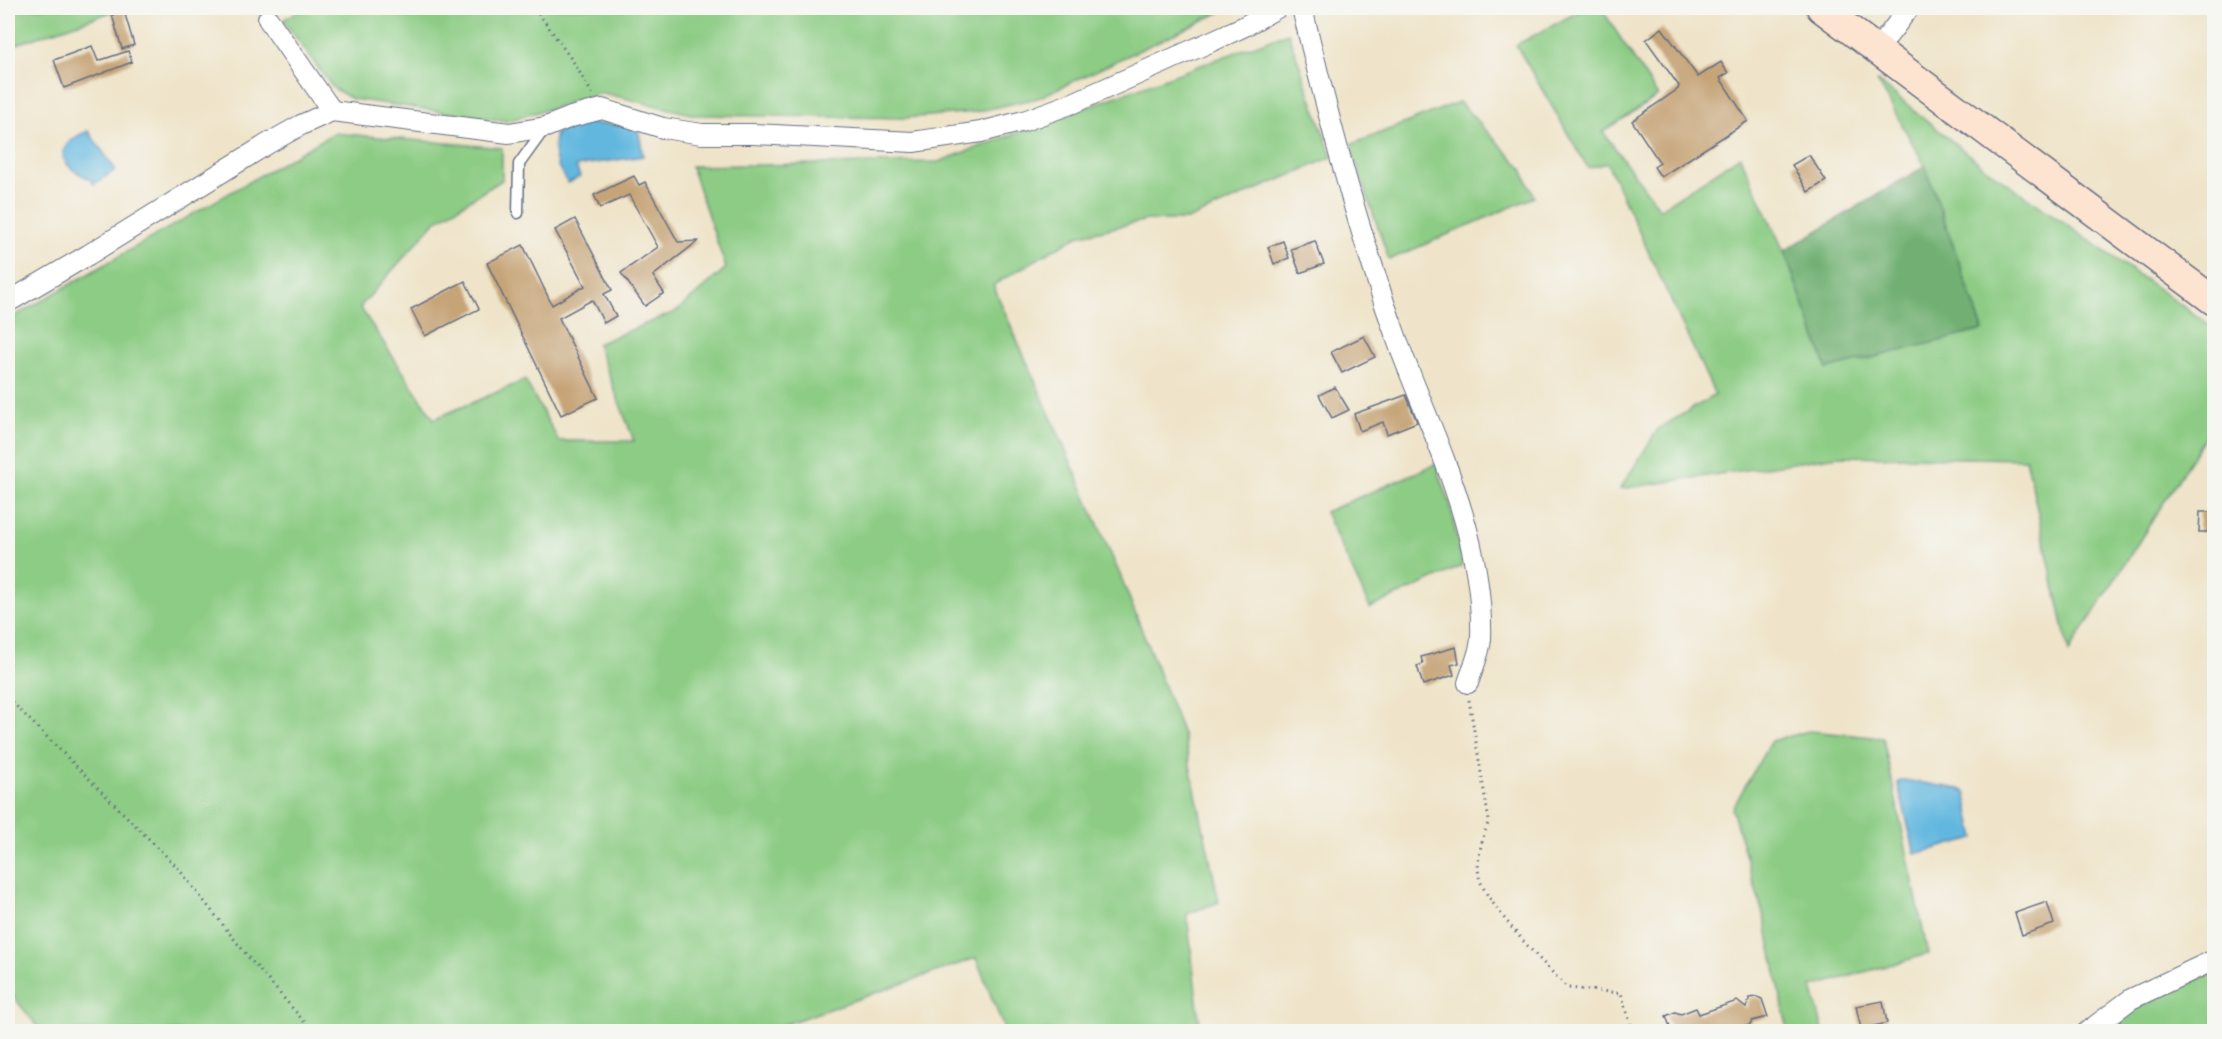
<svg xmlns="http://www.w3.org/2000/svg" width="2222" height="1039" font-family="Caveat,sans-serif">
	<rect width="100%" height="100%" fill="#f6f6f2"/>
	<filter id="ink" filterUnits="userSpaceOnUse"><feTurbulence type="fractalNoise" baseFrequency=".0167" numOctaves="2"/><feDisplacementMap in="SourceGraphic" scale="12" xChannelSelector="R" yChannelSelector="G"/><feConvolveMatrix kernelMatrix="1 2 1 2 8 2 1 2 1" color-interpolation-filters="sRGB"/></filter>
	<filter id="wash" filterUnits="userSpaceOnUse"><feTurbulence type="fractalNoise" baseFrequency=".008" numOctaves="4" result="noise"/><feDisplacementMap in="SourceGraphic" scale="24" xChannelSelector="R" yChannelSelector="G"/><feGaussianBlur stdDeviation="1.35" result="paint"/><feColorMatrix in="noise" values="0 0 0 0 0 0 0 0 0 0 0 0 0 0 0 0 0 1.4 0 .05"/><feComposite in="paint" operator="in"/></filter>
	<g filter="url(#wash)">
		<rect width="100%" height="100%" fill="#efe4c9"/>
		<g fill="#8ccc84" stroke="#547e71" stroke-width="1.5">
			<polygon points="8,8 123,8 8,47"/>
			<polygon points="304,8 1229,8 1038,98 975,112 905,118 695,115 603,93 507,121 352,99 333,88 283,20"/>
			<polygon points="1585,8 1601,8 1658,96 1603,132 1660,209 1740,156 1784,251 1827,368 1983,330 1925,166 1877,80 1984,167 2214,328 2214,423 2069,652 2026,459 1838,456 1620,489 1658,429 1715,395 1607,163 1588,168 1516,45"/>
			<polygon points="1288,33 1332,157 1187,220 1147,220 1077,236 993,285 1121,577 1184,737 1219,902 1187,914 1199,1019 1203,1031 1005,1031 976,958 777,1027 779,1031 41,1031 13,996 8,997 8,320 334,133 502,148 502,180 436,221 360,307 434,419 525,380 559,441 634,441 597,344 677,311 726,268 691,166 938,162"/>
			<polygon points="1459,102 1521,167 1534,197 1389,260 1350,145"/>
			<polygon points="1436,464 1450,503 1462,566 1370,608 1325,512"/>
			<polygon points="1809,731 1883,738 1928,954 1812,987 1823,1031 1788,1031 1766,924 1732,809 1771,741"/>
			<polygon points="2214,972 2214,1031 2103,1032 2139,1007"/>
		</g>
		<polygon fill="#71b072" stroke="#467068" stroke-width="1.5" points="1925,166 1983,330 1827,369 1784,251"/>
		<g fill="#62b7df" stroke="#3e739e" stroke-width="1.5">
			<path d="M579,122l50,4 10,6 4,24 -67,10 4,11 -12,6c-12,-18 -17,-28 -12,-50z"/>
			<path d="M88,131l28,39 -22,14c-6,-8 -12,-8 -19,-13 -25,-17 -6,-32 13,-40z"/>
			<polygon points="1904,780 1960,789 1965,792 1975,838 1915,854 1898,785 1898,782"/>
		</g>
		<g id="blocks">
			<g fill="#c6a478">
				<polygon points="124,11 134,45 122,49 112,15"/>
				<polygon points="1662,28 1698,77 1721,62 1728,73 1720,78 1748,121 1661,177 1654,167 1660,163 1632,121 1678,89 1679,86 1646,40"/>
				<polygon points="92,46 98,61 128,51 132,62 64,88 54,60"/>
				<polygon points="1809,155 1826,181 1808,192 1792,165"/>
				<polygon points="634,176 639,185 645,182 678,242 698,241 653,276 664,293 645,306 621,273 658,247 629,195 600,208 594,195"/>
				<polygon points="575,219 612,290 604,294 616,316 604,323 592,300 559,318 598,398 561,415 487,263 523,245 552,305 585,286 555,230"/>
				<polygon points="1283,241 1289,258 1274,264 1268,247"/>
				<polygon points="1315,241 1324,264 1300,273 1291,249"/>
				<polygon points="465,281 479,309 425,336 411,309"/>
				<polygon points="1364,336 1375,357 1342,373 1331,352"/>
				<polygon points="1335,387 1349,410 1332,418 1319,395"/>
				<polygon points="1406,395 1417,422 1387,434 1383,422 1360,431 1354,414"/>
				<polygon points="2200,512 2214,512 2214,532 2199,532"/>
				<polygon points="1456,647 1459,663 1451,665 1454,675 1423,685 1417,666 1423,664 1421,657"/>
				<polygon points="2047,902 2054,924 2022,935 2015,913"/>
				<polygon points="1757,997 1762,999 1768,1017 1752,1021 1750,1025 1742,1027 1743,1032 1672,1032 1666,1016 1675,1012 1681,1014 1696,1008 1699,1014 1737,1001 1746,1008 1750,998"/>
				<polygon points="1883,1001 1887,1023 1861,1029 1856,1006"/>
			</g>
		</g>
	</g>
	<g filter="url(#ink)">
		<use href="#blocks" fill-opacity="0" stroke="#656e83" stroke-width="1.5"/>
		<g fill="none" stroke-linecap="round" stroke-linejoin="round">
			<g stroke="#656e83" stroke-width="13">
				<polyline id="service" points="518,213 519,164 545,128"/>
			</g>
			<g stroke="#656e83" stroke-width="22">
				<g id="minor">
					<path d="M1302,8c20,83 41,167 68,250 9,30 19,60 30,90 36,95 84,187 81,291 -1,14 -9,31 -13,44"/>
					<polyline points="268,19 332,111"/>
					<polyline points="1877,50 1909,8"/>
					<polyline points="8,302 88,255 269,143 301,125 332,111 509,133 546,127 571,117 602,109 663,128 702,134 753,134 913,142 981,132 1024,121 1073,103 1210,42 1245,26 1277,8"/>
					<polyline points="2087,1032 2131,999 2214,960"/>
				</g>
			</g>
			<g stroke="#656e83" stroke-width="31">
				<polyline id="secondary" points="1821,8 2214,301"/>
			</g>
			<g stroke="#656e83" stroke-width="3" stroke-dasharray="1.5 4.5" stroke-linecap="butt">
				<polyline points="535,8 574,63 593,95"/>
				<polyline points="8,698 177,867 250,959 313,1032"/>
				<path d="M1469,700l20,121c-6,14 -13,39 -10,55 4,25 69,93 89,112l53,5 12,39"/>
			</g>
			<use href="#service" stroke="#fff" stroke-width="10"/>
			<use href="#minor" stroke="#fff" stroke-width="20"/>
			<use href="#secondary" stroke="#fde4d1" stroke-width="28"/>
		</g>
	</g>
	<rect width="2222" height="1039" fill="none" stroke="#f6f6f2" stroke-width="30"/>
</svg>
